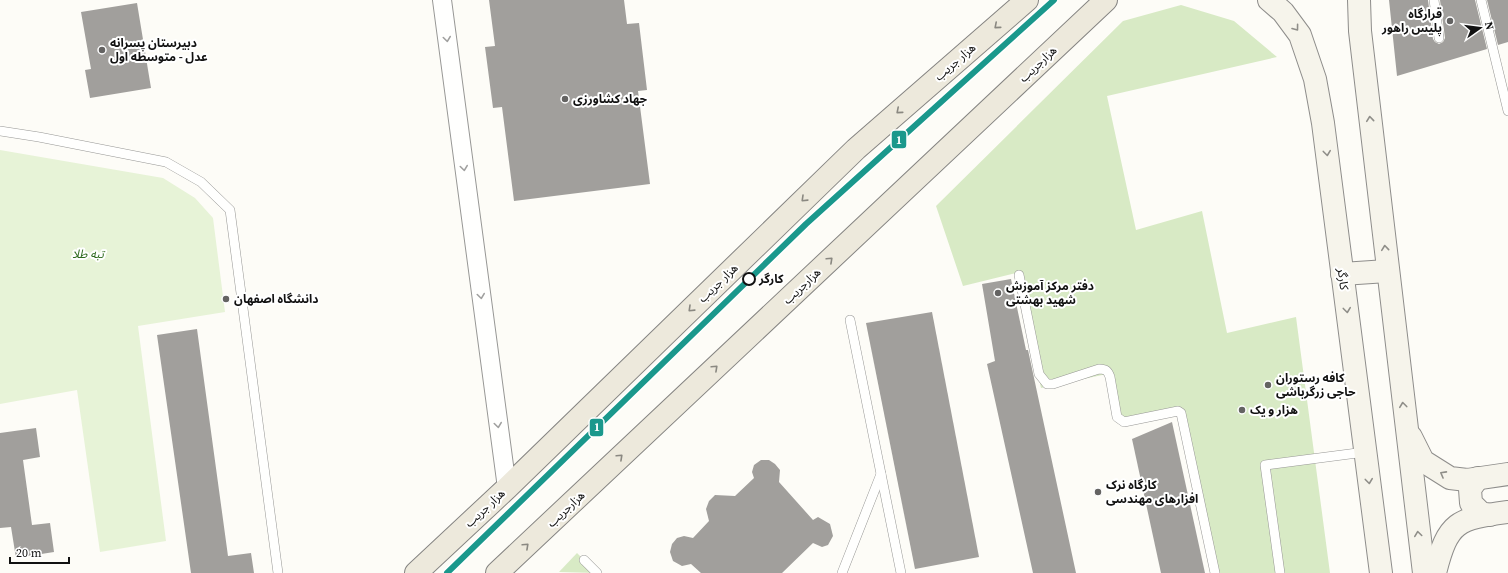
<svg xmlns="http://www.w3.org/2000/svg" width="1508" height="573" font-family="'Source Serif 4','Noto Sans Arabic',serif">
	<rect width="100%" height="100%" fill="#fdfcf7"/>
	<polygon fill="#e7f3d7" points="0,150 163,178 195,198 213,218 225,312 138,326 166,541 100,552 77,390 0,404"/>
	<g fill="#d8eac5">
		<polygon points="1181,5 1234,21 1277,57 1107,96 1136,230 1202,211 1227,333 1296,317 1330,573 1215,573 1179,411 1118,424 1107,374 1041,388 1016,273 963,286 936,206 1123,21"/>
		<polygon points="577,553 597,573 559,572"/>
	</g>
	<g fill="#a19f9c">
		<polygon points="489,0 624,0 627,24 639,23 647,90 638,91 650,184 514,201 502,107 493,108 485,47 495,46"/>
		<polygon points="1389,0 1428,0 1433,39 1435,42 1439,44 1443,42 1445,38 1440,0 1475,0 1487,49 1397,76"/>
		<polygon points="1487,0 1508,0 1508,42 1498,45"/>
		<polygon points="137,3 151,88 90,98 85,70 91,69 81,12"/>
		<polygon points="1011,279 1026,350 1028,350 1076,573 1033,573 987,364 995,361 982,284"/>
		<polygon points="932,312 979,557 915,569 866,323"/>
		<polygon points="197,329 228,556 251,553 254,573 191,573 157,335"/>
		<polygon points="1172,422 1205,573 1161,573 1132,439"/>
		<polygon points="36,428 40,457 23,460 32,525 50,523 54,552 16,558 11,527 0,528 0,433"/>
		<polygon points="761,460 769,460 775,464 780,470 779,482 813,520 818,517 830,524 833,536 828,545 822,547 813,543 782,573 701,573 691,564 682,566 673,561 670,552 672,544 677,538 684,536 693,538 709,521 706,509 709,501 715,495 735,496 754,478 752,472 754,465"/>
	</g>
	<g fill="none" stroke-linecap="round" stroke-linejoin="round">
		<g stroke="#979795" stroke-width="10">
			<g id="lane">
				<polyline points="1434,0 1439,38"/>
				<polyline points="1481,0 1508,111"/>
				<polyline points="0,131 39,137 166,162 201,182 230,210 278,573"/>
				<path d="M1019,275l20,99 8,10h6l46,-15c7,0 9,2 11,8l7,40 7,5 54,-11 3,2 34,160"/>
				<polyline points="850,320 901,573"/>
				<polyline points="584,560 597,573"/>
				<polyline points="842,573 881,474"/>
				<polyline points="1280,573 1265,465 1365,452"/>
			</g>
		</g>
		<g stroke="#979795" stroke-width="20">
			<polyline id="street" points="442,0 507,488"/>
		</g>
		<g stroke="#8e8d8b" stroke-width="24">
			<g id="secondary">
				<polyline points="1269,0 1283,12 1300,35 1315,79 1323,123 1381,573"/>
				<polyline points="1359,0 1360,31 1424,573"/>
				<polyline points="1342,274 1387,271"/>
				<polyline points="1411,437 1423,461 1450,478 1467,480 1508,474"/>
				<polyline points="1478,478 1470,489 1471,503 1481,513 1490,515"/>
				<path d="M1435,573c13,-52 22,-54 73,-61"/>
			</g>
		</g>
		<g stroke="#858482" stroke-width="24">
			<g id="primary">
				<polyline points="416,573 507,488 856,149 1027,0"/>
				<polyline points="497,573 1106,0"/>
			</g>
		</g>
		<use href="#lane" stroke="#fffffe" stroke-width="9"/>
		<use href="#street" stroke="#fffffe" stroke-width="18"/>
		<use href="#secondary" stroke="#f6f4eb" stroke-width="22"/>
		<use href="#primary" stroke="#ede9dc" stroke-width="22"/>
		<g stroke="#fff" stroke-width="9">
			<polyline id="metro-1" points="447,573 806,224 1054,0"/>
		</g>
		<use href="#metro-1" stroke="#1a988c" stroke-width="6"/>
	</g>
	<defs><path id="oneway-chevron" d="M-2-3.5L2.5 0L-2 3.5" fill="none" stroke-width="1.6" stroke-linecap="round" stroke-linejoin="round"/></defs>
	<g stroke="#8a8881">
		<use href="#oneway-chevron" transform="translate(997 26) rotate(139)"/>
		<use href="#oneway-chevron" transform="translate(899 111) rotate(139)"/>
		<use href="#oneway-chevron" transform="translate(804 199) rotate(136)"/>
		<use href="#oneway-chevron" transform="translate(830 260) rotate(-43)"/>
		<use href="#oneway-chevron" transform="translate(691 309) rotate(136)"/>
		<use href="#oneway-chevron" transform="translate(715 368) rotate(-43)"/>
		<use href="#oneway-chevron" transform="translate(620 457) rotate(-43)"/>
		<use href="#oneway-chevron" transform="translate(526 546) rotate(-43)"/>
	</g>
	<g stroke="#8f8e89">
		<use href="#oneway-chevron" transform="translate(1296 28) rotate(53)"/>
		<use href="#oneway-chevron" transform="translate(1370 119) rotate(-96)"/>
		<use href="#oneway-chevron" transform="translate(1327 153) rotate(83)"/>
		<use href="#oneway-chevron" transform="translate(1385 248) rotate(-96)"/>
		<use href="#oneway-chevron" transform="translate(1347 310) rotate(83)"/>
		<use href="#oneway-chevron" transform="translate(1403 405) rotate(-97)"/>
		<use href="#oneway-chevron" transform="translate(1443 474) rotate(-151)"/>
		<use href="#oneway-chevron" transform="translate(1369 481) rotate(83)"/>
		<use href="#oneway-chevron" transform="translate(1418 534) rotate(-98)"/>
	</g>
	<g stroke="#a0a09f">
		<use href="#oneway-chevron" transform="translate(447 39) rotate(82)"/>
		<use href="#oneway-chevron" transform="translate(464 168) rotate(82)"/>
		<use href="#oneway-chevron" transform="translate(481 296) rotate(82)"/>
		<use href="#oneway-chevron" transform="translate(498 425) rotate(82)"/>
	</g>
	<g fill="#646362" stroke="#fff" stroke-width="1.5">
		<circle cx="1450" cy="21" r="4"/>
		<circle cx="102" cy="50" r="4"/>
		<circle cx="565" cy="99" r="4"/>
		<circle cx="998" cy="293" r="4"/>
		<circle cx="226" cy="299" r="4"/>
		<circle cx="1268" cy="385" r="4"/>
		<circle cx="1242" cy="410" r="4"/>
		<circle cx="1098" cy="492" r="4"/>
	</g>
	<circle fill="#fff" stroke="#111" stroke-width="2" cx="749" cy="279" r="6"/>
	<g text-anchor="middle" stroke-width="4" stroke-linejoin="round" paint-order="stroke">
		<g font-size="12" font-weight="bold" fill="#111" stroke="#fff" text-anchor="start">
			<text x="1442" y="18" text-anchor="end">قرارگاه<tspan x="1442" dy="14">پلیس راهور</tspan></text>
			<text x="110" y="47">دبیرستان پسرانه<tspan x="110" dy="14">عدل - متوسطه اول</tspan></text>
			<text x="573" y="103">جهاد کشاورزی</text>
			<text x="1006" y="290">دفتر مرکز آموزش<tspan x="1006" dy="14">شهید بهشتی</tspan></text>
			<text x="234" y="303">دانشگاه اصفهان</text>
			<text x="1276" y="382">کافه رستوران<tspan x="1276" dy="14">حاجی زرگرباشی</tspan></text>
			<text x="1250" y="414">هزار و یک</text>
			<text x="1106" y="489">کارگاه نرک<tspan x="1106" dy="14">افزارهای مهندسی</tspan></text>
		</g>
		<g font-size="12" fill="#111" stroke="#fff">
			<text transform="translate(955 62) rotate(-41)" y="4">هزار جریب</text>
			<text transform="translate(1038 64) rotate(-43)" y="4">هزارجریب</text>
			<text transform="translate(1343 279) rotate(83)" y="4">کارگر</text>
			<text transform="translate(718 283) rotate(-44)" y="4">هزار جریب</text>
			<text transform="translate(802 286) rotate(-43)" y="4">هزارجریب</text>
			<text transform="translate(485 508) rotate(-43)" y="4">هزار جریب</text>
			<text transform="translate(566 509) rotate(-43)" y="4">هزارجریب</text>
		</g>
		<g font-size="12" font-style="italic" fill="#2f6b1f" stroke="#fff">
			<text x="88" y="258">تبه طلا</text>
		</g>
		<g font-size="12" font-weight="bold" fill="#111" stroke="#fff" text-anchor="start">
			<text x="759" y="283">کارگر</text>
		</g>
	</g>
	<g stroke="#fff" stroke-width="1.5">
		<rect x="891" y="130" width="16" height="19" rx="4" fill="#1a988c"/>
		<rect x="589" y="418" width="15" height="19" rx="4" fill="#1a988c"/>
	</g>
	<g font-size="11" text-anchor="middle" font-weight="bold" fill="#fff">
		<text x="899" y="144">1</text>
		<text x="597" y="431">1</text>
	</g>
	<g transform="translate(1480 28) rotate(76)" stroke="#ffffff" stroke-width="3" paint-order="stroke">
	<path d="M0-3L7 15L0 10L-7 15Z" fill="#111111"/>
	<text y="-6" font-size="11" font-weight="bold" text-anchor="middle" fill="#111111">N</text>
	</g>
	<path d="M10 557v6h59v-6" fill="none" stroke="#111111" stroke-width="2"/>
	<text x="16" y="557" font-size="12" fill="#111111" stroke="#ffffff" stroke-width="3" paint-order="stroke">20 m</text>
</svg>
